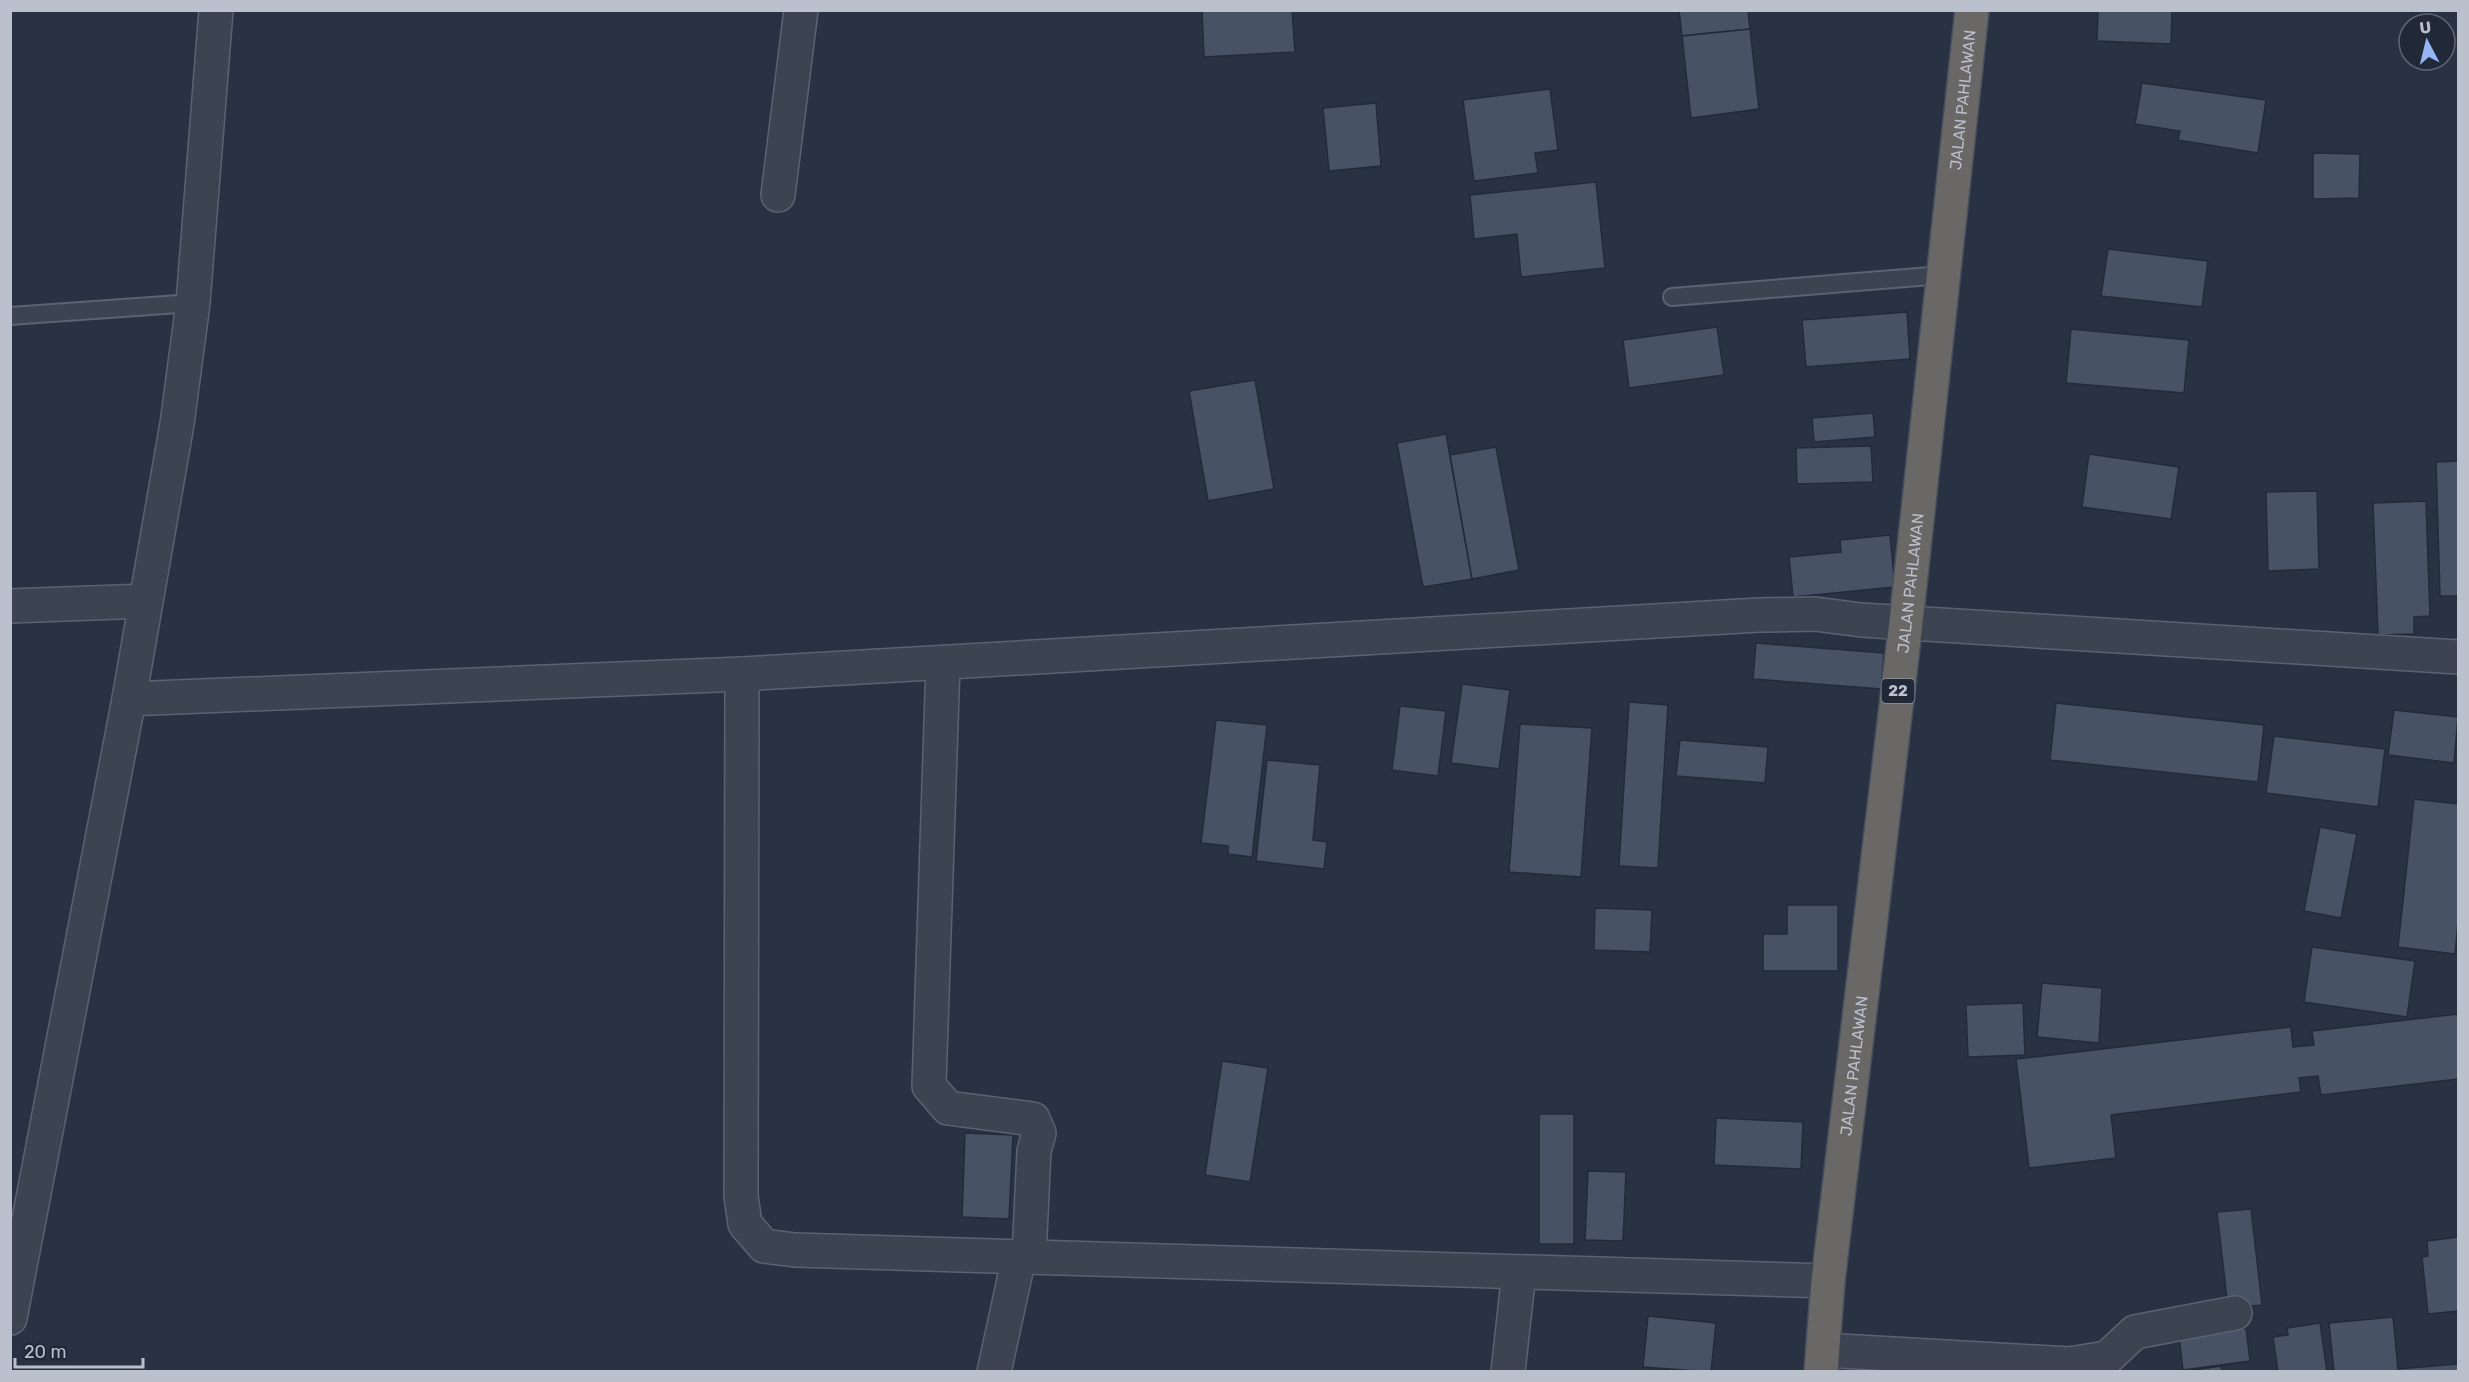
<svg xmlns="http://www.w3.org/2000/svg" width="2469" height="1382" font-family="Rubik,sans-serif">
	<rect width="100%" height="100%" fill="#283242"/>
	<g fill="#475264" stroke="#232b3a" stroke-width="1.5">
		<polygon points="1202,10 1292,10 1295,52 1204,57"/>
		<polygon points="1679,10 1748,10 1750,29 1682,36"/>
		<polygon points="2098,10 2172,10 2171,44 2097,41"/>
		<polygon points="1750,29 1759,109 1691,118 1682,36"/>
		<polygon points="2142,83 2266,100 2258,153 2178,140 2180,131 2135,124"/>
		<polygon points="1550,89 1558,150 1535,153 1538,173 1474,181 1463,100"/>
		<polygon points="1376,103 1381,166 1329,171 1323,108"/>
		<polygon points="2313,153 2360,154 2359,198 2313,199"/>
		<polygon points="1596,182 1605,268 1521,277 1517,234 1474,239 1470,195"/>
		<polygon points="2108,249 2208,261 2202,307 2101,296"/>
		<polygon points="1907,312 1910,359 1806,367 1802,320"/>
		<polygon points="1717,327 1724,375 1629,388 1623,340"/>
		<polygon points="2071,329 2189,340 2184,393 2066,383"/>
		<polygon points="1255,380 1274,489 1208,501 1189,391"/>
		<polygon points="1873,413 1875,437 1814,442 1812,418"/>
		<polygon points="1446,434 1472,579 1423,587 1397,443"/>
		<polygon points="1871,446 1873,482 1797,484 1796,448"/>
		<polygon points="1496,447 1519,570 1472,579 1450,455"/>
		<polygon points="2089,454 2179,467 2171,519 2082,507"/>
		<polygon points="2458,461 2458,596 2440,596 2436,462"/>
		<polygon points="2317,491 2319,569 2268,571 2266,492"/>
		<polygon points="2426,501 2430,616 2414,617 2414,634 2378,635 2373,503"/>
		<polygon points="1890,535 1895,587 1793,597 1789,557 1841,552 1840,540"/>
		<polygon points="1756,643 1884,653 1881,689 1753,679"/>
		<polygon points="1462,684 1510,690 1499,769 1451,763"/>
		<polygon points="1629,702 1668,705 1658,868 1619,866"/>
		<polygon points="2056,703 2264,725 2258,782 2050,760"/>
		<polygon points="1400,706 1446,711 1438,776 1392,770"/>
		<polygon points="2394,710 2458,717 2454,763 2388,755"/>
		<polygon points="1216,720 1267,725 1252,857 1228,854 1228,846 1201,843"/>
		<polygon points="1520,724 1592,728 1581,877 1509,872"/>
		<polygon points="2274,736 2385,749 2378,807 2266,793"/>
		<polygon points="1680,740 1768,747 1765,783 1676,776"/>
		<polygon points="1267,760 1320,765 1313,840 1327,842 1324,869 1256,861"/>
		<polygon points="2414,799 2458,804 2458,923 2455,954 2398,947"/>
		<polygon points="2320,827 2357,834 2341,918 2304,911"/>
		<polygon points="1787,905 1838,905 1838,971 1763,971 1763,934 1787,934"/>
		<polygon points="1595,908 1652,910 1650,952 1594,950"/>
		<polygon points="2312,947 2415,961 2407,1017 2304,1002"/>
		<polygon points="2042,983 2102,988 2099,1043 2037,1037"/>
		<polygon points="2023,1003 2025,1055 1968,1057 1966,1005"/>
		<polygon points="2458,1014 2458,1079 2321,1095 2318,1076 2299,1078 2301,1092 2111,1115 2116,1158 2029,1168 2016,1059 2291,1027 2293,1047 2314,1045 2312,1031"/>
		<polygon points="1222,1061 1268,1068 1250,1182 1205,1175"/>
		<rect x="1539" y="1114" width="35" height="130"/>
		<polygon points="1716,1118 1803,1122 1801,1169 1714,1165"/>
		<polygon points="965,1133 1013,1135 1009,1219 962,1217"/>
		<polygon points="1588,1171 1626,1172 1623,1241 1585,1240"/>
		<polygon points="2251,1209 2262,1305 2228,1308 2217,1212"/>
		<polygon points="2458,1237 2458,1311 2428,1314 2422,1257 2428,1256 2427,1241"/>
		<polygon points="1648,1316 1716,1323 1711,1372 1643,1367"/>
		<polygon points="2393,1317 2398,1369 2458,1364 2458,1372 2334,1372 2329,1323"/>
		<polygon points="2320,1323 2327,1372 2278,1372 2273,1337 2288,1335 2287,1328"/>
		<polygon points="2246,1328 2250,1361 2183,1370 2179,1337"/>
		<polygon points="2221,1366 2222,1372 2182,1372"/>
	</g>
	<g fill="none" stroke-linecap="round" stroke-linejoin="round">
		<g stroke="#5b6270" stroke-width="20">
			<g id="service">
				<polyline points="1672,297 1943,275"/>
				<polyline points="10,316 193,303"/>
			</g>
		</g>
		<g stroke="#5b6270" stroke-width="36">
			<g id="minor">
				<polyline points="778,195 801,10"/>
				<polyline points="10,606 146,601"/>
				<polyline points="943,663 929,1086 948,1108 1033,1119 1039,1133 1034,1151 1029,1257"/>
				<polyline points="742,674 741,1196 745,1224 764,1246 795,1250 1828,1281"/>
				<polyline points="129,699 742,674 1759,615 1815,614 1861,620 2458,657"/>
				<polyline points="10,1318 129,699 177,424 193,303 216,10"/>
				<polyline points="1823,1350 2069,1364 2107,1358 2135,1332 2235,1313"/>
				<polyline points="994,1372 1019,1257"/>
				<polyline points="1508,1372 1519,1272"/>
			</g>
		</g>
		<g stroke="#474f5d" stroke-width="36">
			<g id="trunk">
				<path id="s1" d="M1821,1372l7,-91 78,-659 66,-612"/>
			</g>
		</g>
		<use href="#service" stroke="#3c4452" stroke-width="16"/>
		<use href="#minor" stroke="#3c4452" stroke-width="33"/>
		<use href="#trunk" stroke="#6a6866" stroke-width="33"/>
	</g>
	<g text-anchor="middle" stroke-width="6" stroke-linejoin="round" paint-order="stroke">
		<rect fill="#212938" stroke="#8c93a0" stroke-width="1.5" x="1881.5" y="679" width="33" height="24" rx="4.5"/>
		<g font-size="15" font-weight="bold" fill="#bac0cc">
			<text x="1898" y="696">22</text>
		</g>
		<g font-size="16" fill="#bac0cc" stroke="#212938">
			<text dy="6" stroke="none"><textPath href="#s1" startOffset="1280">JALAN PAHLAWAN</textPath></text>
			<text dy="6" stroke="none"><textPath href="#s1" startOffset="794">JALAN PAHLAWAN</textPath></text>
			<text dy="6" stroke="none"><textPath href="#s1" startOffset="308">JALAN PAHLAWAN</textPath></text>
		</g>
	</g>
	<rect width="2469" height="1382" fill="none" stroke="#bac0cc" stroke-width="24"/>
	<g transform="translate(2427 42) rotate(353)"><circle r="28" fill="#212938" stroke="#5e6573" stroke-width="1.5"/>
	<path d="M0-4.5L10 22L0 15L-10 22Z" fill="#95b5f5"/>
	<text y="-9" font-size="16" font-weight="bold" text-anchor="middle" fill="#bac0cc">U</text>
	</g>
	<path d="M15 1358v9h128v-9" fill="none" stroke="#bac0cc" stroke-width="3"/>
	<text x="24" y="1358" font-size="18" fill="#bac0cc" stroke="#212938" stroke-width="4.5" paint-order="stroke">20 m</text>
</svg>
